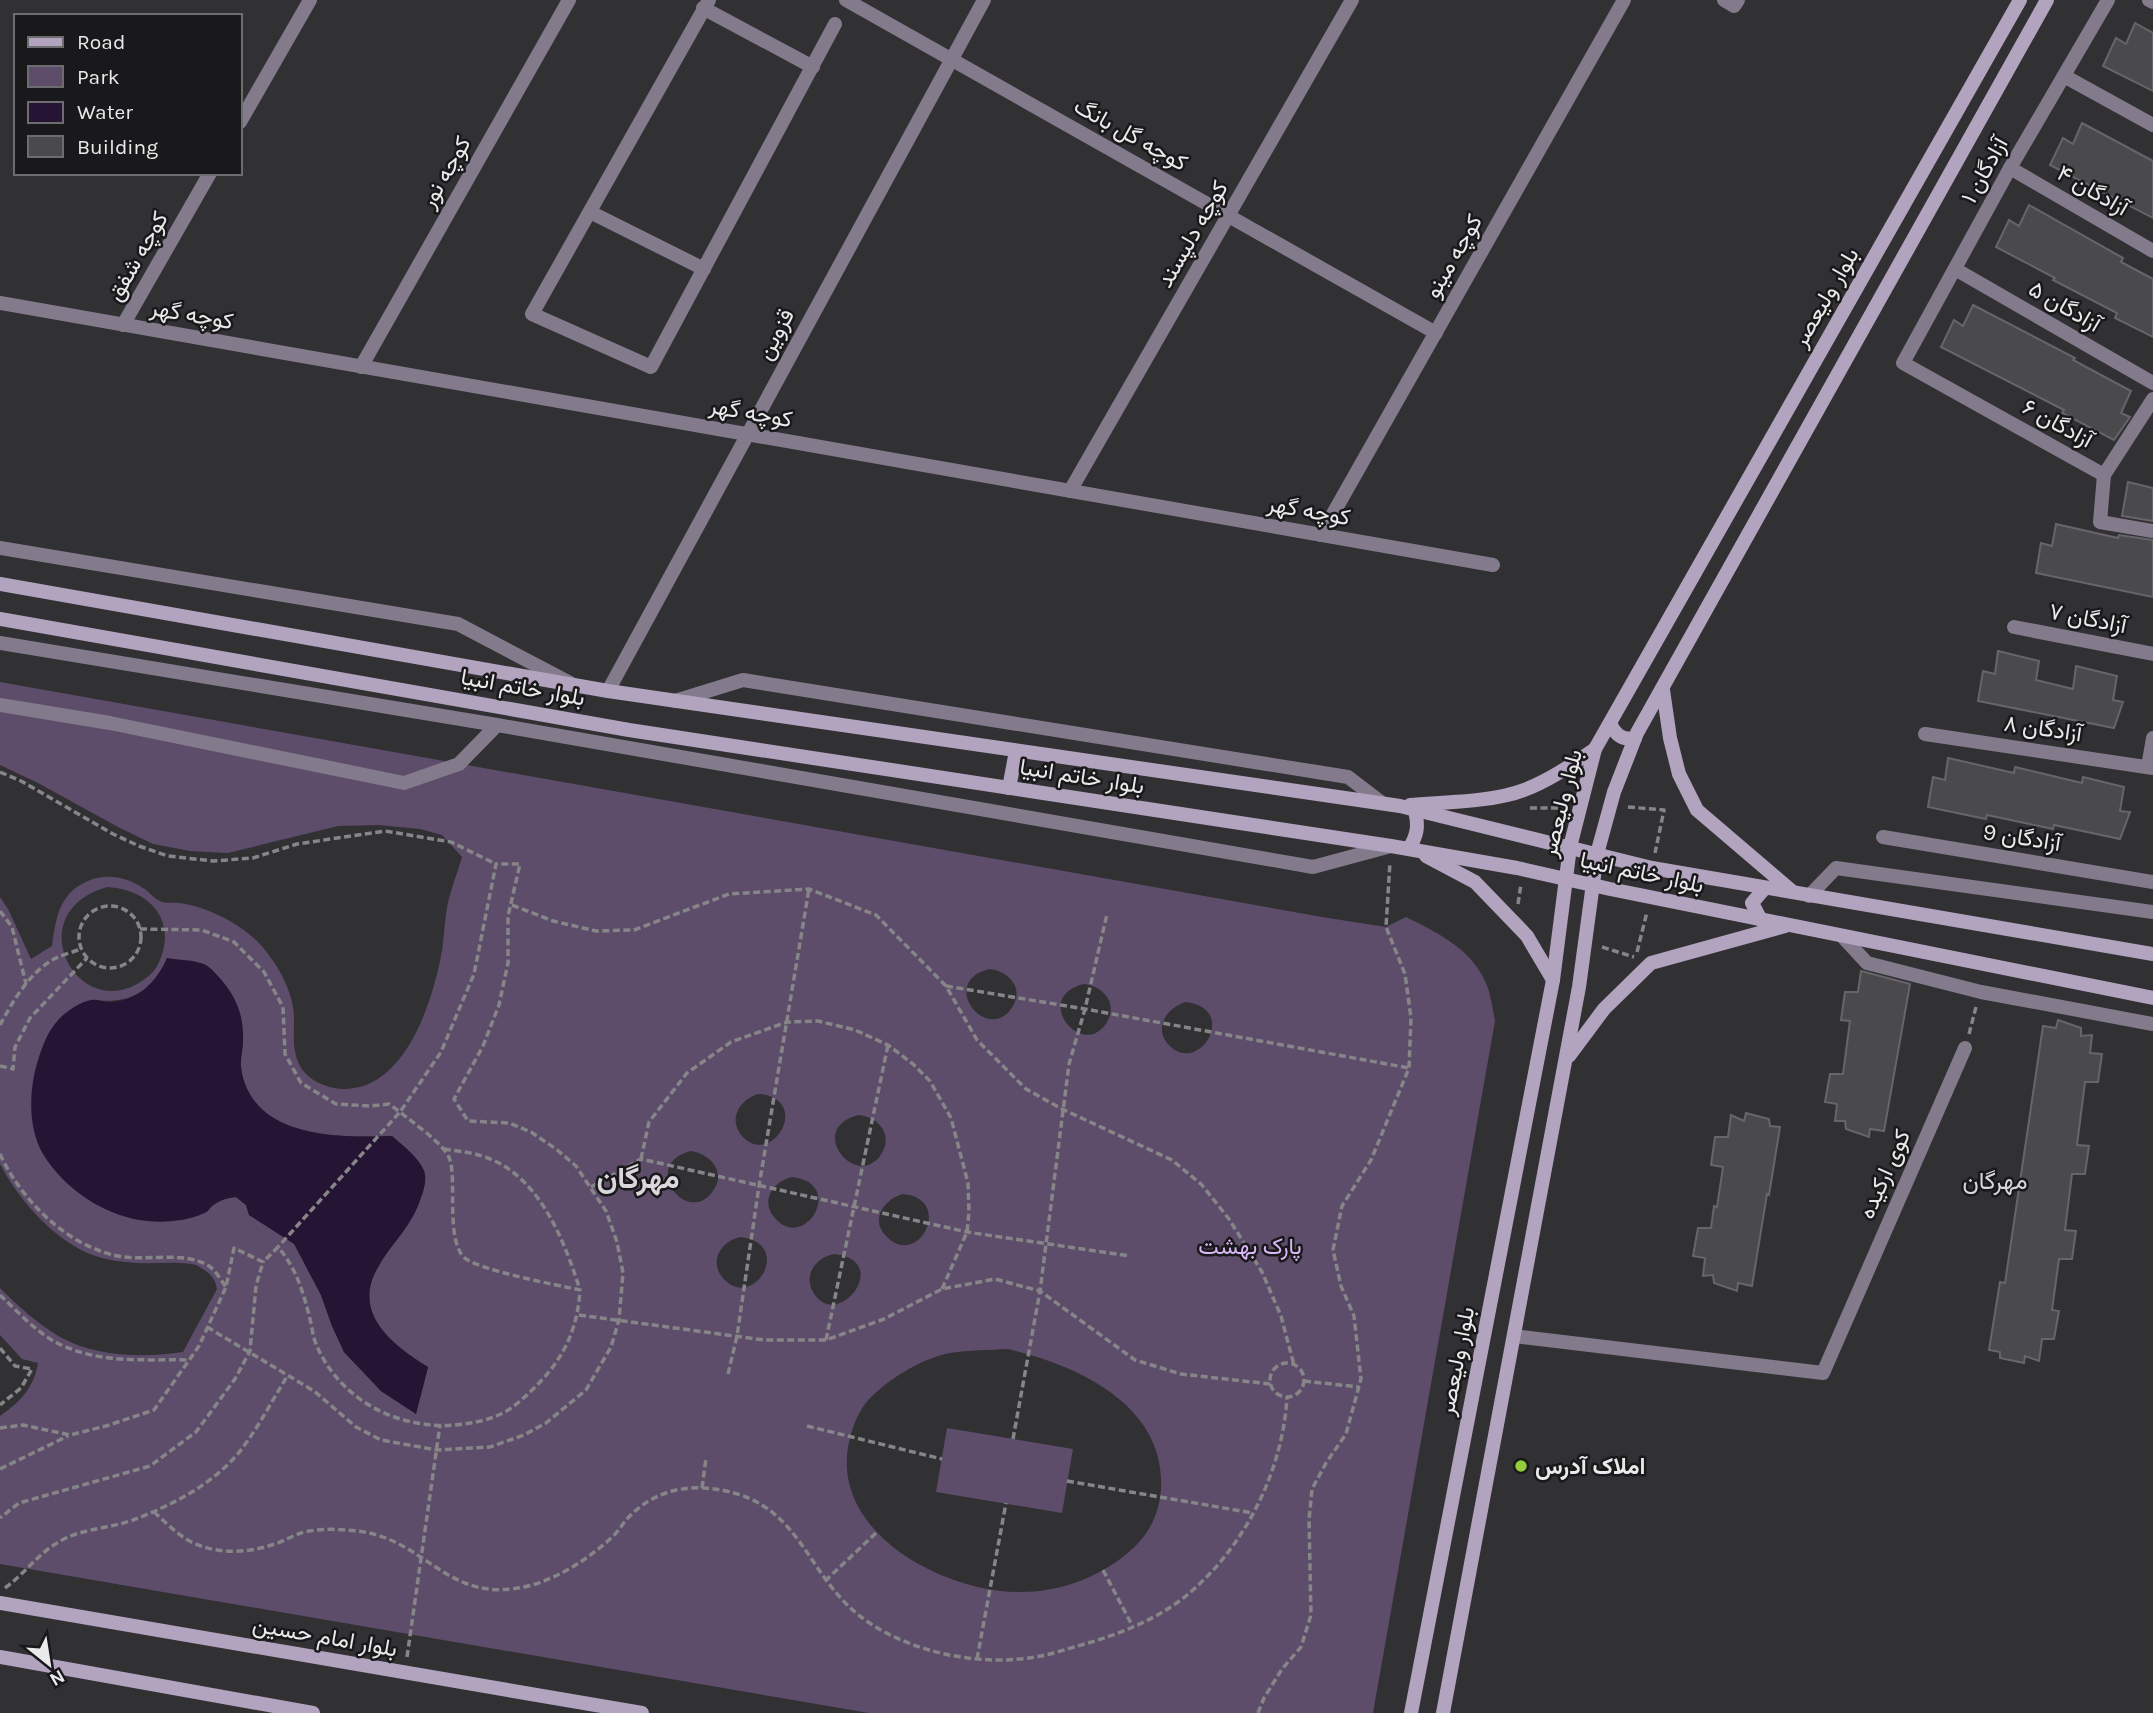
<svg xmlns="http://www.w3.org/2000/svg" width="2153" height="1713" font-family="Karla,Vazirmatn,sans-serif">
	<rect width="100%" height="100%" fill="#313033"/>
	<g fill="#5d4d6b" fill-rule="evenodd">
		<path d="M0,682l1322,235 64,10 20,-10c34,17 68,33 82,71 3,10 5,22 7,33l-122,692h-504l-869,-149v-148c20,-14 34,-28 38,-53l-16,-4 -22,-24v-47c18,18 38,36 60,49 35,20 85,21 123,15l34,-63c-2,-13 -10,-18 -21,-24 -19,-4 -39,-1 -59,-2 -15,-1 -32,-3 -47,-9 -37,-15 -72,-55 -90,-90v-267l8,12 23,50 21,-13c4,-28 7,-53 36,-65 18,-8 39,-4 55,7 6,3 11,11 17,13 5,3 14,1 20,2 27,4 57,19 76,37 19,19 39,52 38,80 0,16 -2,31 6,46 9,16 29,23 46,23 58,-2 84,-81 94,-128 4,-17 4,-35 7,-53 3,-17 10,-34 15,-51l-20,-22 -22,-6 -42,-4 -40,1 -110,27 -38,-2 -37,-7 -35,-17 -80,-44 -38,-18zM107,887c42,2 71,33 52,75 -4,10 -13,17 -22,22 -63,35 -117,-72 -30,-97zM167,959l76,81c0,8 -3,18 -2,26 6,72 98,72 151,70 7,8 28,26 32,35 3,7 0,15 -1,21 -8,27 -30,49 -44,74 -29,47 13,79 49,101l-12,47 -35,-23 -37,-39 -12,-26 -11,-31 -27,-52 -45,-28 -3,-10 -10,-8 -12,2 -11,6 -8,8 -35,8 -79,-221c38,4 60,-6 76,-41zM990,969c18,2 34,18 23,37 -25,41 -77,-25 -23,-37zM1084,984c19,2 34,19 23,38 -24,40 -77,-25 -23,-38zM1186,1002c55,7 11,77 -19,41 -13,-17 1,-36 19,-41zM759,1094c54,5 13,75 -17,42 -15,-17 -1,-38 17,-42zM859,1115c19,2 34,19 23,38 -24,40 -78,-25 -23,-38zM691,1151c19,3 36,21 22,40 -26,37 -74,-27 -22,-40zM792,1177c55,6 12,77 -18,40 -14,-17 0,-36 18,-40zM903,1194c52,5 15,76 -17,42 -16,-16 -2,-37 17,-42zM740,1237c56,6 12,77 -18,40 -13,-17 0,-36 18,-40zM834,1254c61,6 1,82 -22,36 -8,-18 6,-33 22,-36zM1008,1349c69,16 158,56 153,140 -2,29 -15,50 -37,67 -29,23 -66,36 -103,36 -76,1 -192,-59 -172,-150 5,-22 13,-39 31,-53 19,-16 45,-31 70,-36 19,-3 39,-3 58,-4z"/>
		<polygon points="947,1428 1073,1449 1062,1513 936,1492"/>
	</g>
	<path fill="#261434" d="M167,958c11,2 27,2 37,6 7,3 15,13 20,19 14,18 20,35 19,59 0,8 -3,18 -2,26 11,71 97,70 151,68 10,9 27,21 32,35 3,9 0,18 -3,26 -8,28 -28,45 -42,68 -29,47 13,80 49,102l-12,47 -35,-23 -37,-39 -12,-26 -11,-31 -27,-51 -45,-29 -3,-10 -10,-8c-9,1 -17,3 -24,9 -3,3 -4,6 -8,7 -16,8 -40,10 -57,8 -41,-4 -83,-32 -104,-67 -14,-24 -14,-57 -8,-83 5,-19 11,-38 24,-52 8,-8 21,-17 32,-19 7,-1 14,3 21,2 27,-2 45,-21 55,-44z"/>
	<g fill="#4a494c" stroke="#676569" stroke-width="2">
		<polygon points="2135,23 2153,33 2153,91 2103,66 2116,38 2126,44"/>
		<polygon points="2082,123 2153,161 2153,218 2050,165 2063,138 2073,144"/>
		<polygon points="2029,205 2123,258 2121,262 2153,279 2153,337 2115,318 2117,313 2053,280 2055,278 1996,247 2009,220 2019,226"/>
		<polygon points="1973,305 2075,358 2073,360 2131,391 2121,413 2130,417 2114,440 2062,413 2064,410 1941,347 1954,320 1963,326"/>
		<polygon points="2128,482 2153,488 2153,521 2122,516"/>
		<polygon points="2056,524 2118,538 2119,535 2153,540 2153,597 2036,573 2041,543 2052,546"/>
		<polygon points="1998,651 2039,661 2036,680 2073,689 2076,666 2117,676 2113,700 2123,702 2114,728 1978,701 1983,671 1995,674"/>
		<polygon points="1948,758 2014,773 2015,767 2082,783 2083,777 2124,787 2120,811 2130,812 2120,839 2054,825 2053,829 1987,815 1986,819 1928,807 1933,777 1945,780"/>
		<polygon points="1861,971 1910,984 1884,1131 1870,1129 1869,1137 1846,1129 1845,1121 1835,1121 1837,1104 1825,1102 1830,1074 1843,1074 1850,1021 1841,1020 1845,992 1858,992"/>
		<polygon points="2058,1020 2081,1028 2081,1036 2092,1035 2090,1053 2102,1054 2098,1082 2085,1082 2077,1145 2089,1146 2085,1174 2072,1174 2065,1230 2076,1231 2072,1259 2059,1259 2052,1310 2059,1311 2054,1339 2042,1339 2039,1361 2025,1356 2024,1363 2000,1358 2000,1352 1989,1350 2000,1282 2005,1283 2043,1026 2056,1028"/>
		<polygon points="1746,1113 1769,1119 1770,1126 1780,1127 1769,1195 1767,1194 1752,1286 1738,1283 1737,1291 1714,1283 1713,1275 1703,1276 1705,1258 1693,1256 1698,1228 1711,1228 1714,1206 1717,1207 1723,1167 1711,1165 1715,1137 1728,1137 1731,1115 1744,1121"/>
	</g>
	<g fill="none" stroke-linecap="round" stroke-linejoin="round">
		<g stroke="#868587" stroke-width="3.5" stroke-dasharray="7 3.5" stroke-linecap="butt">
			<polyline points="0,772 21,781 113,834 139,846 168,856 213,861 253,858 297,844 385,831 451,842 496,864"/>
			<polyline points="1628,807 1664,810 1655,853"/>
			<polyline points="1530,808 1564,808"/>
			<polyline points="1518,904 1521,884"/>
			<polyline points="512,905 553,921 596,931 634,930 729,894 809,889 876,915 946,986 977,1040 1026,1089 1062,1109 1172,1160 1202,1185 1229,1219 1262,1272 1281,1316 1294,1365"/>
			<circle cx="110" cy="937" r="31"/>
			<polyline points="0,911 12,927 26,984"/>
			<polyline points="140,929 202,930 234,942 264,972 283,1007 285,1054 301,1083 336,1104 370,1106 389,1104 400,1112 278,1247"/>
			<polyline points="1602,947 1634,957"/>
			<polyline points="1637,952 1647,912"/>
			<polyline points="946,986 1085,1009 1409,1068"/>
			<path d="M0,1025c13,-24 29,-52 54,-66 8,-4 19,-7 27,-10"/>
			<polyline points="1969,1034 1976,1007"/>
			<polyline points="0,1066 13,1069 15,1047 30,1018 87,958"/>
			<path d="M444,1149c12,2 26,3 38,7 56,17 82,83 98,134"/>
			<path d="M0,1154c21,46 67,92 118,102 28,6 66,-6 91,10 7,5 12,14 17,21"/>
			<polyline points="641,1159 649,1122 687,1073 731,1042 787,1022 818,1021 855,1030 888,1045 913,1064 930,1081 951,1118 968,1183 969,1212 967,1232 942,1289"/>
			<polyline points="591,1187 641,1159 967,1232 1130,1256"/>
			<path d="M0,1295c18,17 37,38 59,49 41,20 86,15 130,16"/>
			<polyline points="579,1315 764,1340 826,1340 884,1319 942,1289 995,1279 1040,1291 1135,1360 1181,1374 1270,1384"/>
			<path d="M207,1327l107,64 42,36 25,13 56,10 53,-3 34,-12 22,-12 40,-33 25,-43 8,-27 4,-47 -6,-31 -11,-31 -30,-45 -20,-17 -25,-17 -22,-9 -41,-2 -14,-22 29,-53 16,-41 9,-42v-47l12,-52h-24l-22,110 -33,78 -41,60c13,11 46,33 50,48 7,22 -5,83 16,99 18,12 90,26 114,31 -3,52 -27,84 -66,116 -20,16 -57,21 -82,19 -50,-4 -96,-33 -116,-81 -3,-7 -4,-17 -6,-25 -7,-28 -14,-51 -32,-72l-15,15"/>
			<polyline points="826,1340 888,1045"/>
			<polyline points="0,1348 15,1366 32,1369 21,1388 0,1405"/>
			<circle cx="1287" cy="1380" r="17"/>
			<polyline points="728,1374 737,1336 759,1186 809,889"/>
			<polyline points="1304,1381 1359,1387"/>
			<polyline points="807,1426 942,1459"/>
			<polyline points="0,1428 23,1425 70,1435 106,1426 154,1410 199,1346 226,1287 234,1248 263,1262 256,1286 250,1351 235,1379 196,1432 150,1466 19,1503 0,1518"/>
			<polyline points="1013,1439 1040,1291 1069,1064 1085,1009 1107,914"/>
			<polyline points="0,1469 68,1436"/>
			<polyline points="1067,1481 1253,1513"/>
			<polyline points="702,1488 706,1458"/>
			<path d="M154,1512c10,9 21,20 32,27 27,16 60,15 89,5 9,-3 17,-8 26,-11 16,-5 39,-4 56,-2 72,8 90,77 175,54 28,-8 56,-26 78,-46 9,-7 14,-19 23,-26 19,-18 45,-27 71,-25 102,7 97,91 167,136 48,31 115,43 170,32 18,-4 36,-10 54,-15 35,-11 72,-27 99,-52 53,-47 89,-120 93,-192"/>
			<polyline points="1103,1570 1133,1627"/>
			<polyline points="825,1581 876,1533"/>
			<path d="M5,1588c23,-17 34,-37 61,-50 22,-10 45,-10 67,-18 42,-16 87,-39 113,-77 16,-22 28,-46 42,-68"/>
			<polyline points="407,1657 440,1425"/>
			<polyline points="977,1659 1006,1503"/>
			<polyline points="1258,1713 1264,1698 1282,1669 1301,1647 1311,1615 1309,1520 1312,1489 1326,1463 1346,1434 1361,1379 1354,1316 1341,1286 1333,1250 1342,1206 1371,1160 1409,1068 1411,1018 1405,974 1386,927 1390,862"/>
		</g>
		<g stroke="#837a8c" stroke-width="14">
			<polyline points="709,0 532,314 651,367 835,24"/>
			<polyline points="846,0 1436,333"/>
			<polyline points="1724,0 1734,6 1738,0"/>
			<polyline points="2149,0 2153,2"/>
			<polyline points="703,8 813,67"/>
			<polyline points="2064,76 2153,125"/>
			<polyline points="240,122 310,0"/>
			<polyline points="2010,168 2153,251"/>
			<polyline points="590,212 704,269"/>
			<polyline points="1955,269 2153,383"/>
			<polyline points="0,303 1493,565"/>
			<polyline points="123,325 210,173"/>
			<polyline points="361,367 569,0"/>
			<polyline points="2153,399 2104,475 2100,522 2153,531"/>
			<polyline points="2104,475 1903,363 2010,168 2108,0"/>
			<polyline points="1070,491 1352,0"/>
			<polyline points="1321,535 1624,0"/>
			<polyline points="2014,627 2153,654"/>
			<polyline points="608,691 984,0"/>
			<polyline points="0,705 110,723 404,783 459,764 497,725"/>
			<polyline points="1925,734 2153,768"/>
			<polyline points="2148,767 2153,738"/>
			<polyline points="1883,837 2153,882"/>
			<polyline points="1842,936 1867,963 1981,992 2153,1024"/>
			<polyline points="1514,1336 1823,1373 1965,1048"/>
		</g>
		<g stroke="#837a8c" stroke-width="14">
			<polyline points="0,548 458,624 570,683"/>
			<polyline points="0,643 497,725 1313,867 1391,846"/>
			<polyline points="675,701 743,680 1348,777 1382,803"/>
			<polyline points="1809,896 1836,868 2153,912"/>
		</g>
		<g stroke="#b2a3bf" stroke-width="14">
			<polyline points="0,584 608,691 1400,806 1652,868 2153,954"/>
			<polyline points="0,619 629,730 1391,846 1517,868 1610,889 2153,998"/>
			<polyline points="1663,690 1670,738 1679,774 1697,810 1793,892"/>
			<path d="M1610,724c7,12 12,16 25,14"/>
			<polyline points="1009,788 1016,751"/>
			<path d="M1410,805c34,-3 83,-3 114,-15 26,-10 49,-26 71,-41"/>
			<path d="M1409,849c8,-14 10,-22 6,-38"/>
			<polyline points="1426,856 1475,882 1527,936 1553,980"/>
			<polyline points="1761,920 1752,903 1765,888"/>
			<polyline points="1569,1056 1604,1009 1651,963 1785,926"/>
			<polyline points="0,1603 642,1713"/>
			<polyline points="0,1657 313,1713"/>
			<polyline points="1411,1713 1553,980 1570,847 1595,749 2020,0"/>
			<polyline points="1443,1713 1579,987 1597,854 1614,792 1637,733 2047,0"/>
		</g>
	</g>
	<circle fill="#94cc3b" stroke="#19181a" stroke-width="2.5" cx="1521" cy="1466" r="7"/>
	<g text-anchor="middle" stroke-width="5" stroke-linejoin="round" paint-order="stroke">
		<g font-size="23" fill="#ebeaeb" stroke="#19181a">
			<text transform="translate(1131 134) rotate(29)" y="8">کوچه گل بانگ</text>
			<text transform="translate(1984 170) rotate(-61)" y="8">آزادگان ۱</text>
			<text transform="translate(445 172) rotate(-60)" y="8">کوچه نور</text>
			<text transform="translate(2093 190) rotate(30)" y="8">آزادگان ۴</text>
			<text transform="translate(1192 234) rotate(-60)" y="8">کوچه دلپسند</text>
			<text transform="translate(137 256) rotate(-60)" y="8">کوچه شفق</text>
			<text transform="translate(1453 256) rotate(-60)" y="8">کوچه مینو</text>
			<text transform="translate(1825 297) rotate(-60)" y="8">بلوار ولیعصر</text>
			<text transform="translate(2065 306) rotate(30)" y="8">آزادگان ۵</text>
			<text transform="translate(192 314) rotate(10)" y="8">کوچه گهر</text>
			<text transform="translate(775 334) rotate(-62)" y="8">قزوین</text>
			<text transform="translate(751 412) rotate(10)" y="8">کوچه گهر</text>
			<text transform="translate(2058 423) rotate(29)" y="8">آزادگان ۶</text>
			<text transform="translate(1309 510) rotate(10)" y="8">کوچه گهر</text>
			<text transform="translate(2088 618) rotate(11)" y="8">آزادگان ۷</text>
			<text transform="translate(523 687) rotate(10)" y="8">بلوار خاتم انبیا</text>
			<text transform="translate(2043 728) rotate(8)" y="8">آزادگان ۸</text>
			<text transform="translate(1082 776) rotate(9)" y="8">بلوار خاتم انبیا</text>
			<text transform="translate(1561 803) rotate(-76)" y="8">بلوار ولیعصر</text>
			<text transform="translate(2022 837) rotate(9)" y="8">آزادگان 9</text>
			<text transform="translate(1642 872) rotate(12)" y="8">بلوار خاتم انبیا</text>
			<text transform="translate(1884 1174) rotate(-66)" y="8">کوی ارکیده</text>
			<text transform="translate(1456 1361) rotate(-79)" y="8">بلوار ولیعصر</text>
			<text transform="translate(325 1636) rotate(10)" y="8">بلوار امام حسین</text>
		</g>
		<g font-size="23" fill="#dab8f7" stroke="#19181a">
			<text x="1250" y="1254">پارک بهشت</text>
		</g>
		<g font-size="23" font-weight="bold" fill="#ebeaeb" stroke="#19181a" text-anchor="start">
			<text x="1535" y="1474">املاک آدرس</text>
		</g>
		<g font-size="24" fill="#d9d7db" stroke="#19181a">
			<text x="1995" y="1189">مهرگان</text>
		</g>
		<g font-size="30" font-weight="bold" fill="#d9d7db" stroke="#19181a">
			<text x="638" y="1188">مهرگان</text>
		</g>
	</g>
	<rect x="14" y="14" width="228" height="161" fill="#19181a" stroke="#6d6c6e" stroke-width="2"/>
	<rect x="28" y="37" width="35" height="10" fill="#b2a3bf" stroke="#6d6c6e" stroke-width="2"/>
	<text x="77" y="49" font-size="21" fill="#ebeaeb">Road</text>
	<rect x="28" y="66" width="35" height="21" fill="#5d4d6b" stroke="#6d6c6e" stroke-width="2"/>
	<text x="77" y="84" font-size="21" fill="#ebeaeb">Park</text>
	<rect x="28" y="102" width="35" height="21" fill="#261434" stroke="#6d6c6e" stroke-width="2"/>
	<text x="77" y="119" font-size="21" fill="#ebeaeb">Water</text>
	<rect x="28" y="136" width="35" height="21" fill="#4a494c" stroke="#6d6c6e" stroke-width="2"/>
	<text x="77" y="154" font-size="21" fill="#ebeaeb">Building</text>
	<g transform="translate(49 1664) rotate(150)" stroke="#19181a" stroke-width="5" paint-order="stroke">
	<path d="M0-5L12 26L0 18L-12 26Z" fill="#ebeaeb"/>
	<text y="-10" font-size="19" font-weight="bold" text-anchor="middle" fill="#ebeaeb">N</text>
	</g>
</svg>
